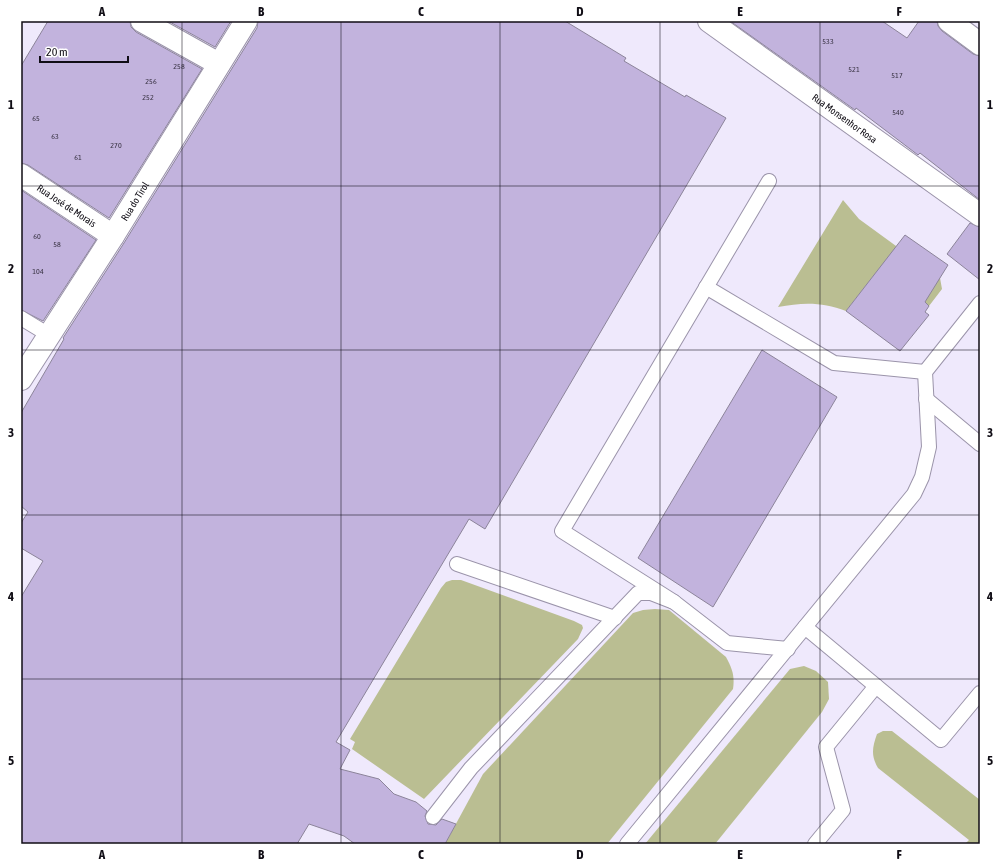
<svg xmlns="http://www.w3.org/2000/svg" width="1001" height="865" font-family="'Asap Condensed',sans-serif">
	<rect width="100%" height="100%" fill="#efe9fc"/>
	<g fill="#babe92">
		<path d="M843,200l16,19 81,59 2,11 -13,17 -50,-37 -33,42c-23,-9 -43,-9 -68,-4z"/>
		<polygon points="452,580 461,580 574,621 582,625 583,628 578,639 424,799 352,749 355,742 350,739 441,588 446,582"/>
		<path d="M655,609l14,1 57,47c6,11 9,19 7,32l-126,155h-162l38,-70 150,-161 10,-3z"/>
		<polygon points="804,666 816,671 828,682 829,699 822,712 715,844 645,844 790,669"/>
		<path d="M883,731h9l88,69v44h-15l4,-4 -91,-72c-7,-12 -6,-20 -1,-34z"/>
	</g>
	<g fill="#c2b3dd" stroke="#8c849a">
		<polygon points="48,21 130,21 131,27 136,32 202,69 109,218 28,165 21,163 21,66"/>
		<polygon points="168,21 231,21 215,47"/>
		<polygon points="258,21 565,21 626,58 624,61 685,97 686,95 726,118 485,529 469,519 336,742 350,750 340,769 379,779 394,794 416,802 427,811 425,816 428,824 436,825 442,819 456,824 445,844 355,844 344,836 309,824 297,844 21,844 21,597 43,561 21,548 21,523 28,512 21,506 21,413 64,339 63,338 124,243 257,28"/>
		<polygon points="730,21 882,21 907,38 919,21 937,21 938,26 942,31 973,54 980,56 980,200 920,153 918,155 856,108 855,110"/>
		<polygon points="21,190 96,240 43,321 21,310"/>
		<polygon points="970,223 980,227 980,280 947,254"/>
		<polygon points="905,235 948,265 925,302 929,306 925,312 929,315 900,351 846,311"/>
		<polygon points="762,350 837,397 713,607 638,558"/>
	</g>
	<g fill="none" stroke-linecap="round" stroke-linejoin="round">
		<g stroke="#9b94aa" stroke-width="16">
			<g id="lane">
				<polyline points="706,287 834,363 925,372"/>
				<polyline points="21,318 49,335"/>
				<polyline points="926,399 980,444"/>
				<polyline points="457,564 615,618"/>
				<polyline points="674,602 562,531 769,181"/>
				<polyline points="805,627 941,740 980,693"/>
				<polyline points="433,817 471,768 638,593 651,593 674,602 727,643 788,649"/>
				<polyline points="627,844 914,494 922,477 929,447 925,372 980,303"/>
				<polyline points="815,844 843,810 826,747 876,686"/>
			</g>
		</g>
		<g stroke="#9b94aa" stroke-width="24">
			<g id="street">
				<polyline points="142,21 219,64"/>
				<path id="s1" d="M709,21l271,194"/>
				<polyline points="949,21 980,44"/>
				<path id="s2" d="M21,175l92,61"/>
				<path id="s3" d="M21,379l92,-143 133,-215"/>
			</g>
		</g>
		<use href="#lane" stroke="#fff" stroke-width="14"/>
		<use href="#street" stroke="#fff" stroke-width="22"/>
	</g>
	<path fill="none" stroke="#100d15" stroke-width="1" stroke-opacity="0.55" d="M182,21v823M341,21v823M500,21v823M660,21v823M820,21v823M21,186h959M21,350h959M21,515h959M21,679h959"/>
	<g text-anchor="middle" stroke-width="3.5" stroke-linejoin="round" paint-order="stroke">
		<g font-size="8" fill="#3c3647">
			<text x="828" y="44">533</text>
			<text x="179" y="69">258</text>
			<text x="854" y="72">521</text>
			<text x="897" y="78">517</text>
			<text x="151" y="84">256</text>
			<text x="148" y="100">252</text>
			<text x="898" y="115">540</text>
			<text x="36" y="121">65</text>
			<text x="55" y="139">63</text>
			<text x="116" y="148">270</text>
			<text x="78" y="160">61</text>
			<text x="37" y="239">60</text>
			<text x="57" y="247">58</text>
			<text x="38" y="274">104</text>
		</g>
		<g font-size="10" fill="#100d15" stroke="#fff">
			<text dy="4" stroke="none"><textPath href="#s1" startOffset="167">Rua Monsenhor Rosa</textPath></text>
			<text dy="4" stroke="none"><textPath href="#s3" startOffset="211">Rua do Tirol</textPath></text>
			<text dy="4" stroke="none"><textPath href="#s2" startOffset="55">Rua José de Morais</textPath></text>
		</g>
	</g>
	<rect width="1001" height="865" fill="none" stroke="#ffffff" stroke-width="44"/>
	<path d="M40 56v6h88v-6" fill="none" stroke="#100d15" stroke-width="2"/>
	<text x="46" y="56" font-size="12" fill="#100d15" stroke="#ffffff" stroke-width="3" paint-order="stroke">20 m</text>
	<rect x="22" y="22" width="957" height="821" fill="none" stroke="#100d15" stroke-width="1.5"/>
	<g font-size="13" text-anchor="middle" font-weight="bold" fill="#100d15">
		<text x="102" y="16">A</text>
		<text x="261" y="16">B</text>
		<text x="421" y="16">C</text>
		<text x="580" y="16">D</text>
		<text x="740" y="16">E</text>
		<text x="899" y="16">F</text>
		<text x="11" y="109">1</text>
		<text x="990" y="109">1</text>
		<text x="11" y="273">2</text>
		<text x="990" y="273">2</text>
		<text x="11" y="437">3</text>
		<text x="990" y="437">3</text>
		<text x="11" y="601">4</text>
		<text x="990" y="601">4</text>
		<text x="11" y="765">5</text>
		<text x="990" y="765">5</text>
		<text x="102" y="859">A</text>
		<text x="261" y="859">B</text>
		<text x="421" y="859">C</text>
		<text x="580" y="859">D</text>
		<text x="740" y="859">E</text>
		<text x="899" y="859">F</text>
	</g>
</svg>
